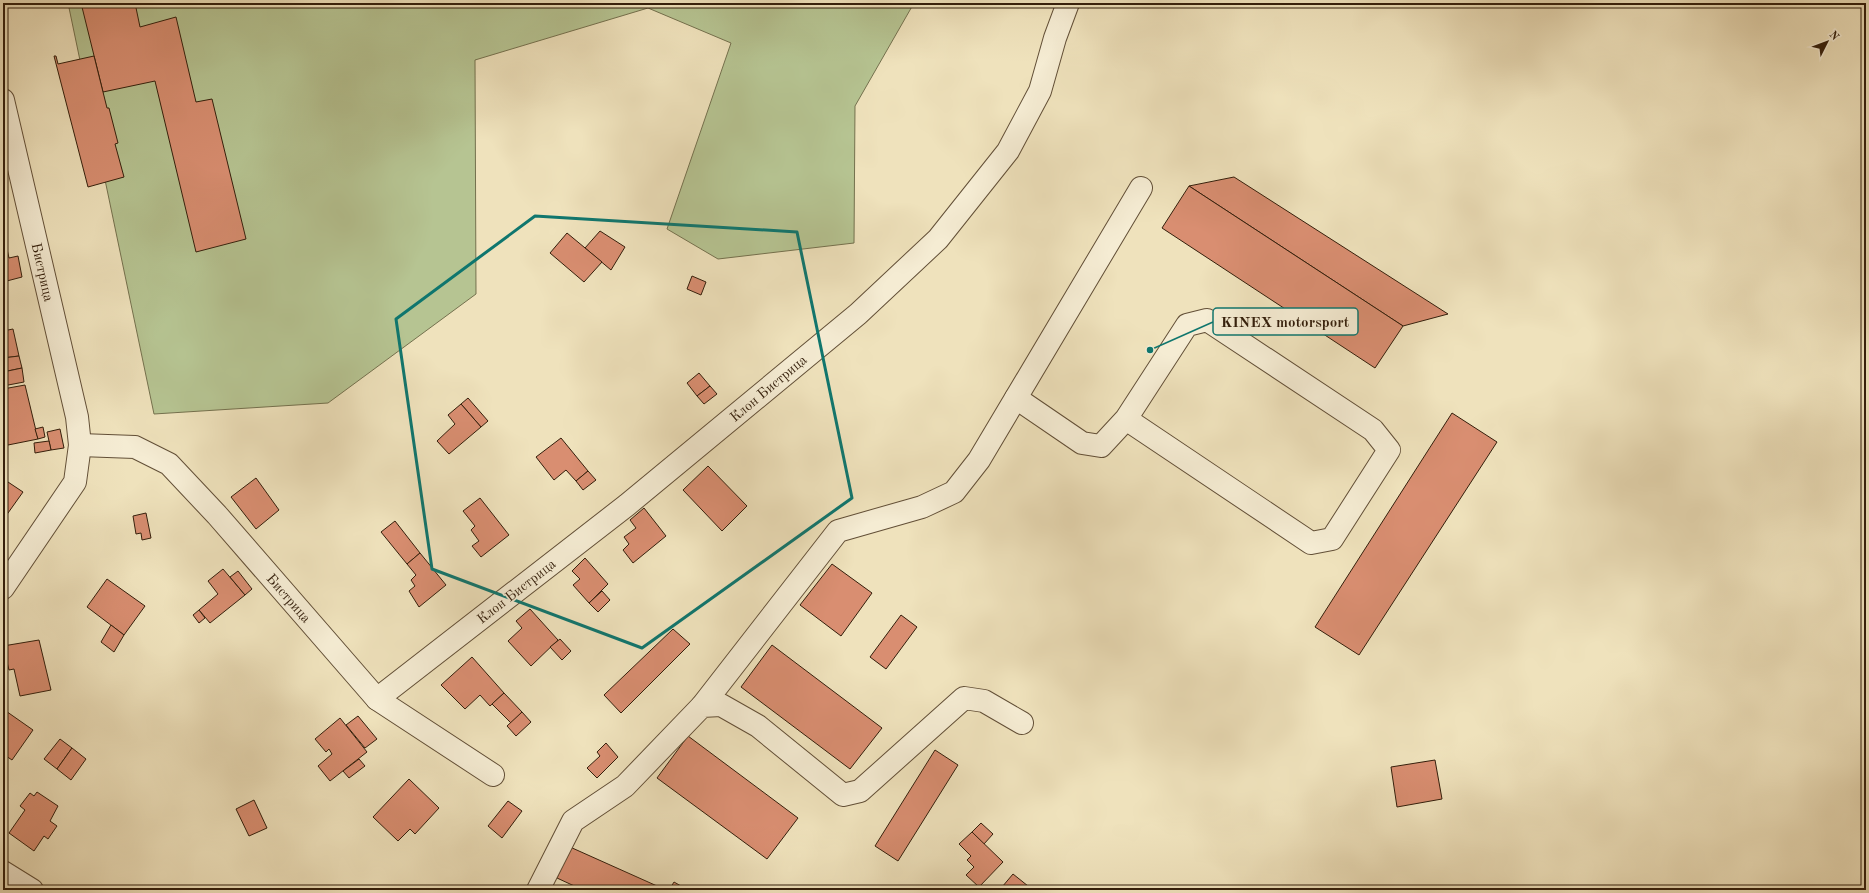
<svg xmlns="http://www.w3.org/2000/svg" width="1869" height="893" font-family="'Old Standard TT',serif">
	<rect width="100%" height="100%" fill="#efe2bc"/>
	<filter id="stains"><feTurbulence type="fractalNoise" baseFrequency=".005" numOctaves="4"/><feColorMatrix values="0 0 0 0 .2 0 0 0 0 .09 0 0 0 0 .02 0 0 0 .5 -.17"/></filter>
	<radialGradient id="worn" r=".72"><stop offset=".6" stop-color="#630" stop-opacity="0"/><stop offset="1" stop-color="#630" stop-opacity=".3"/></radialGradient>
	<polygon fill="#b6c492" stroke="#74714e" points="68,3 914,3 855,106 854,243 718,259 667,229 731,43 648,8 475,60 476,294 328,403 154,414"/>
	<g fill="#d98e71" stroke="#331e0b">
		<polygon points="81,3 135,3 140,27 176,17 196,102 212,99 246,239 196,252 155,81 103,92"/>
		<polygon points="54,56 56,56 58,64 94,56 107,108 109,108 118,143 115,144 124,177 88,187"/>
		<polygon points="1234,177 1448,314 1403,326 1189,186"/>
		<polygon points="1189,186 1403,326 1375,368 1162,228"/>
		<polygon points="600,231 625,247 611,270 585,248"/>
		<polygon points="567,233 602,262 584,282 550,253"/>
		<polygon points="3,246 7,249 9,258 18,256 22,277 3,282"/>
		<polygon points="692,276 706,282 701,295 687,289"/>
		<polygon points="13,329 19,356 3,358 3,331"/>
		<polygon points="19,356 22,368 3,372 3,358"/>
		<polygon points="22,368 24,382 3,386 3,372"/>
		<polygon points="699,373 710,386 697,396 687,383"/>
		<polygon points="25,385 38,439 3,446 3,389"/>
		<polygon points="710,386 717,394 704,404 697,396"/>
		<polygon points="468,398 488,421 481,427 461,404"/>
		<polygon points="461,404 481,427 449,454 437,441 455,424 448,415"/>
		<polygon points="1452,413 1497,442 1359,655 1315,627"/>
		<polygon points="43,427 45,437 38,439 35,429"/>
		<polygon points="60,429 64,448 51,450 47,432"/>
		<polygon points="561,438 588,471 576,481 566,470 554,480 536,457"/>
		<polygon points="49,441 51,450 35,453 34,443"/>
		<polygon points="708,466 747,506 722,531 683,490"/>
		<polygon points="588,471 596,480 583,490 576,481"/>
		<polygon points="256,478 279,510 256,529 231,497"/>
		<polygon points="5,480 23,492 3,520 3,482"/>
		<polygon points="480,498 509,535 481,557 472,546 479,541 471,530 475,526 463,511"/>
		<polygon points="644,508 666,536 633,563 623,550 629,544 624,537 636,528 630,520"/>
		<polygon points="146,513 151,538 142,540 141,533 136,534 133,516"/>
		<polygon points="395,521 420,553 407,564 381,532"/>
		<polygon points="420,553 446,585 419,607 409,591 415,586 411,580 416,575 407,564"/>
		<polygon points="585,558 608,584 589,603 573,585 580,579 572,571"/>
		<polygon points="832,564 872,593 841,636 800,605"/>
		<polygon points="223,569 245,595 210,623 199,610 218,594 208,581"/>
		<polygon points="238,571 252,589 245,595 230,577"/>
		<polygon points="107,579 145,606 124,635 87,607"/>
		<polygon points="602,591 610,600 598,612 589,603"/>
		<polygon points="530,609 558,640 531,666 508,641 522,628 516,621"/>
		<polygon points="199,610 205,618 199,623 193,615"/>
		<polygon points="901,615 917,627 886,669 870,657"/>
		<polygon points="111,625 124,635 114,652 101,642"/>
		<polygon points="673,629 690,644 621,713 604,695"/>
		<polygon points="560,639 571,651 562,660 550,647"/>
		<polygon points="39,640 51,690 20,696 14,669 9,670 3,646"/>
		<polygon points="772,645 882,728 850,769 741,687"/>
		<polygon points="472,657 504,693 490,706 480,695 465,709 441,685"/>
		<polygon points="504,693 522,712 511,723 492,704"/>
		<polygon points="3,709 33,730 12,760 3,754"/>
		<polygon points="522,712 531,722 516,736 507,726"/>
		<polygon points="358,716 377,739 365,748 346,725"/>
		<polygon points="340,718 367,752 330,781 318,766 332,754 329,749 326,752 315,739"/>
		<polygon points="688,736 798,818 767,859 657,778"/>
		<polygon points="60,739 72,748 57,769 44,759"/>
		<polygon points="606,743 618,757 597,778 587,768 600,756 597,752"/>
		<polygon points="72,748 86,759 71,780 57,769"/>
		<polygon points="935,750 958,765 898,861 875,846"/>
		<polygon points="359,759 365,766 349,778 343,771"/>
		<polygon points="1435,760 1442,799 1397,807 1391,767"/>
		<polygon points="409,779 439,808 415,834 410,829 398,841 373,817"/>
		<polygon points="37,792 58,806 50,821 57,826 48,839 44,836 34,851 9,833 25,810 20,806 30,793 34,796"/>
		<polygon points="254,800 267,828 249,836 236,809"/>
		<polygon points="508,801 522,811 502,838 488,826"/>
		<polygon points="981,823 993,834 984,844 972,832"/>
		<polygon points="972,832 1003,862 979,887 966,875 974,867 967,860 971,856 959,844"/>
		<polygon points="570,847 666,890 583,890 557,878"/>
		<polygon points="1013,874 1033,890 1005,890 1002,887"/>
		<polygon points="674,882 681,886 679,890 669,890"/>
	</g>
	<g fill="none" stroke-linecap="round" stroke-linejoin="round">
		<g stroke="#624f37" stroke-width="24">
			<g id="minor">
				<polyline points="3,100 77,417 80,445 75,482 3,588"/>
				<polyline points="1016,398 1082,443 1101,446 1126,419 1187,325 1207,320 1373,430 1389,450 1332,539 1311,543 1126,419"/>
				<polyline points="80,445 135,447 169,464 217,515 377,699 493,775"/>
				<polyline points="377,699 627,505 858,314 938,239 1008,151 1040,91 1055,38 1068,3"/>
				<polyline points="702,706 838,531 922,507 954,492 979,460 1141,188"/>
				<polyline points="3,872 32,890"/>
				<polyline points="538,890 573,821 625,786 702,706 721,705 758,726 843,795 860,791 964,698 984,701 1022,723"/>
			</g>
		</g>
		<use href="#minor" stroke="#f5ecd3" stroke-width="22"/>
	</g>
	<path fill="none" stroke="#0f766e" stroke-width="3" stroke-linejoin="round" d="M535,216l262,16 55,266 -210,150 -210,-79 -36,-250z"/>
	<g text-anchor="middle" stroke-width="3.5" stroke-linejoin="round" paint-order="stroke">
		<g font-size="14" fill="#331e0b" stroke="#f5ecd3">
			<text transform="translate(43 272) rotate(77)" y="5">Бистрица</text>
			<text transform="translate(768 388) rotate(-40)" y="5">Клон Бистрица</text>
			<text transform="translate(516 591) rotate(-38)" y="5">Клон Бистрица</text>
			<text transform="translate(289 598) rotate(49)" y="5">Бистрица</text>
		</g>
	</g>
	<path fill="none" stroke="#0f766e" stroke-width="1.5" d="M1150 350L1213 322"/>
	<circle fill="#0f766e" stroke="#f5ecd3" stroke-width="1.5" cx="1150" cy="350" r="4"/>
	<rect fill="#f5ecd3" stroke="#0f766e" stroke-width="1.5" x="1213" y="308" width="145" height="27" rx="4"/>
	<g font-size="15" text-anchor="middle" font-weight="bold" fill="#331e0b">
		<text x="1285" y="327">KINEX motorsport</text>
	</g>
	<rect width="1869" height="893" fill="none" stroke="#efe2bc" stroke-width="16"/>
	<rect x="4" y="4" width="1861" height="885" fill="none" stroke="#331e0b" stroke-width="2"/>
	<rect x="8" y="8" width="1853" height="877" fill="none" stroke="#331e0b"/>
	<g transform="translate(1827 42) rotate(48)" stroke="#f5ecd3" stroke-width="3" paint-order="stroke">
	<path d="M0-3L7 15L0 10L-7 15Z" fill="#331e0b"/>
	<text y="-6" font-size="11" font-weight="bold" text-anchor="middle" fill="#331e0b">N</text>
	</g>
	<rect width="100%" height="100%" filter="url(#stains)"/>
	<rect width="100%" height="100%" fill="url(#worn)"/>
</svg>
